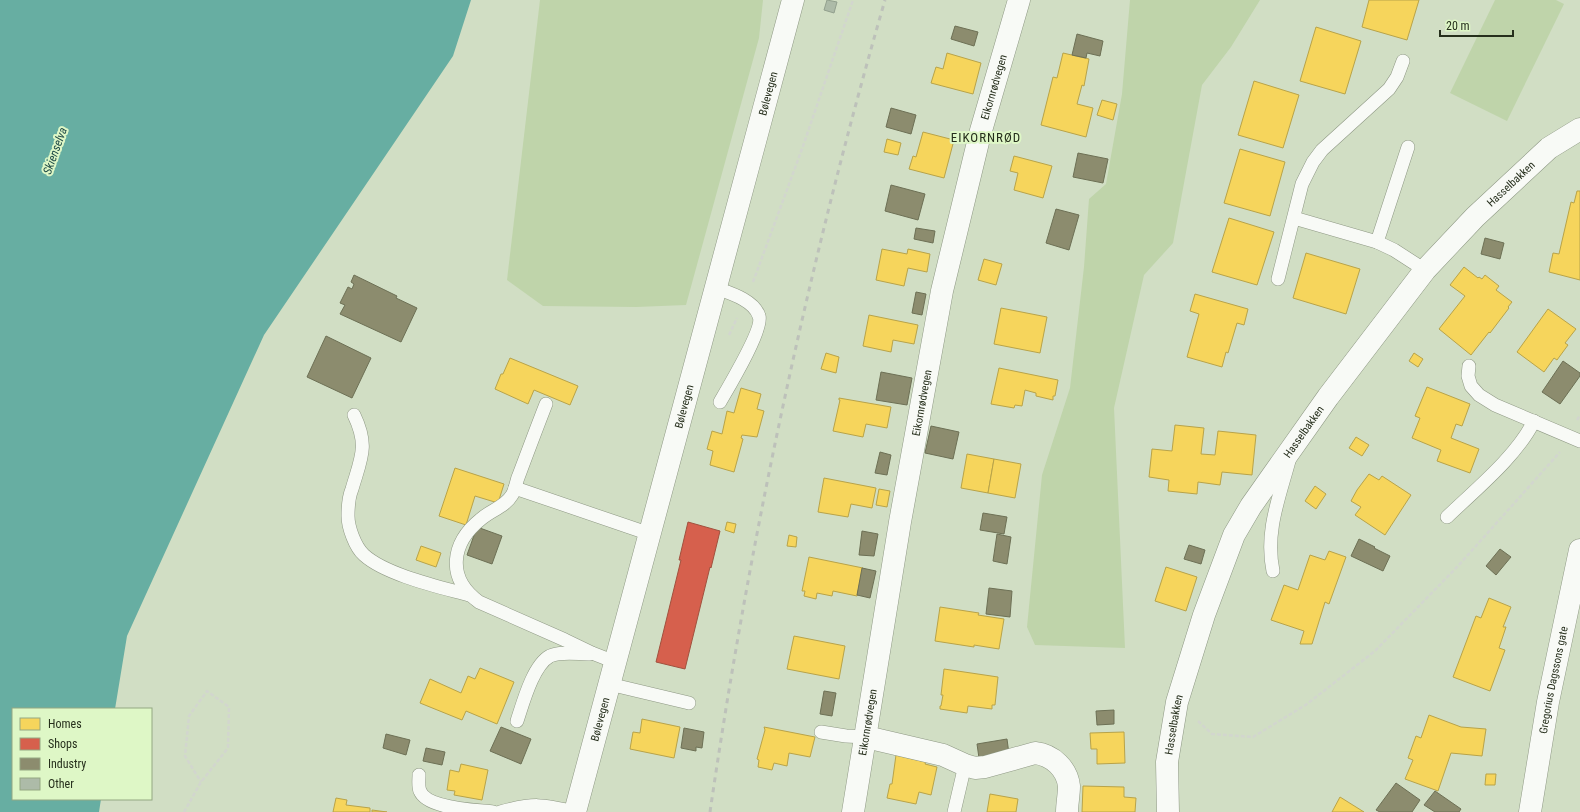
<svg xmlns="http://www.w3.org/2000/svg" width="1580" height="812" font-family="'Roboto Condensed',sans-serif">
	<rect width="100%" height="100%" fill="#d1dec4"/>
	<g fill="#bfd4aa">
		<polygon points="540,0 763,0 759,38 686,305 636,307 543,306 507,280"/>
		<polygon points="1130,0 1260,0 1231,47 1202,85 1173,243 1144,275 1114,408 1125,648 1035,645 1027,627 1042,475 1070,388 1084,267 1089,199 1106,184 1122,94"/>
		<polygon points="1495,0 1556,0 1564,4 1507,121 1450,93"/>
	</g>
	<polygon fill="#67aea2" points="0,0 471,0 453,56 264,335 127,636 115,709 13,709 13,799 101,799 99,812 0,812"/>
	<g fill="#f6d55c" stroke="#b8a349">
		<polygon points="1369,0 1419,0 1407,40 1362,27"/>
		<polygon points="1316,27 1361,41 1345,94 1300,81"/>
		<polygon points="947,53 981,63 973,94 931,83 936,67 943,69"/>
		<polygon points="1063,53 1089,59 1084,86 1082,85 1077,104 1093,108 1086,137 1041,125 1053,77 1057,78"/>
		<polygon points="1254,81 1299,95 1283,148 1238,135"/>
		<polygon points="1102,100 1117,104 1113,120 1097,115"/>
		<polygon points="923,132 954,140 944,178 909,169 913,156 916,157"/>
		<polygon points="887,139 901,143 898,155 884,152"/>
		<polygon points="1240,149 1285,162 1270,216 1224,203"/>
		<polygon points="1014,156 1052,166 1043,198 1014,190 1018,173 1010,171"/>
		<polygon points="1577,191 1580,191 1580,280 1549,272 1553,253 1559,254 1571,202 1574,203"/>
		<polygon points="1229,218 1274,232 1257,285 1212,272"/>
		<polygon points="882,249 907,254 908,249 930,254 927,272 908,268 904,286 876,280"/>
		<polygon points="1306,253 1360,269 1346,314 1293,298"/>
		<polygon points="984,259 1002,264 996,285 978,280"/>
		<polygon points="1464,267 1478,278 1479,277 1482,279 1485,275 1499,286 1496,290 1512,302 1508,307 1509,308 1490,333 1489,332 1471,355 1439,329 1465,296 1450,285"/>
		<polygon points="1195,294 1248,309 1244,325 1237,323 1228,353 1226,352 1222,367 1187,357 1199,314 1190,311"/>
		<polygon points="1001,308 1047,317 1040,353 994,344"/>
		<polygon points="1548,309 1576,329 1565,343 1568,345 1557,360 1554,358 1544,372 1517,352"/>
		<polygon points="869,315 918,325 914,344 893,340 891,352 863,346"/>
		<polygon points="826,353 839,357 836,373 821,369"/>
		<polygon points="1414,353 1423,359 1418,367 1409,361"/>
		<polygon points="510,358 578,386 570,405 534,390 528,404 495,389 501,374 503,374"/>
		<polygon points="999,368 1058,380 1055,396 1053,396 1053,400 1036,396 1036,393 1025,390 1022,406 1015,405 1014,408 991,404"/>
		<polygon points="1427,387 1470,404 1462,426 1456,424 1451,438 1479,449 1470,473 1437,461 1441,450 1412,438 1420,418 1415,416"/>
		<polygon points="741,388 761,394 757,409 764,411 757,437 742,435 741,438 743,439 734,472 710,465 713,451 707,449 712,431 722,434 727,411 734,413"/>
		<polygon points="839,398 891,407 887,428 866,424 863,437 833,431 840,400 839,400"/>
		<polygon points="1175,425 1204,428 1201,454 1215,455 1218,431 1256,435 1252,475 1222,472 1220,485 1198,482 1197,494 1168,491 1169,480 1149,477 1152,449 1172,451"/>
		<polygon points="1356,437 1369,445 1362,456 1349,448"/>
		<polygon points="967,454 994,459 988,493 961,488"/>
		<polygon points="994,459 1021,464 1015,498 988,493"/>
		<polygon points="455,468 504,484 498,503 475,496 466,525 439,516"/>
		<polygon points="1369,474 1379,480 1382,476 1411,495 1385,535 1355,515 1361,507 1351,501 1357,490"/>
		<polygon points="824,478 876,488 872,508 851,504 848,517 818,512"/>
		<polygon points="1315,486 1326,494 1316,509 1305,501"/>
		<polygon points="879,489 890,491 887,507 876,505"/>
		<polygon points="727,522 736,524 734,533 725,530"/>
		<polygon points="789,535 797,537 796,547 787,546"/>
		<polygon points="421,546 441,553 436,567 416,560"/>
		<polygon points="1329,551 1346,557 1329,604 1325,602 1312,644 1300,644 1304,631 1271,620 1284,585 1298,590 1310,555 1325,560"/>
		<polygon points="809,557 863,568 857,596 833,591 832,596 817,593 816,599 804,596 805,591 802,591"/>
		<polygon points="1166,567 1197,577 1186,611 1155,601"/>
		<polygon points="1489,598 1511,607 1503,627 1506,627 1499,648 1505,650 1490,691 1453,677 1476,616 1481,618"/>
		<polygon points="940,607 979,613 978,615 1004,619 999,649 974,645 974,647 935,641"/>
		<polygon points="794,636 845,646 839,679 787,669"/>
		<polygon points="480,668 514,682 497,724 466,711 462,720 420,703 430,679 461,693 468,676 475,679"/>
		<polygon points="944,669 998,677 995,705 992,705 992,709 968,706 967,713 940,709 940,706 941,706 943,695 941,695"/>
		<polygon points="1429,715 1461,727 1486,729 1482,756 1451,753 1438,791 1405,779 1413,760 1408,758 1416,736 1421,738"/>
		<polygon points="642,719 680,727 674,758 630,749 633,732 640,733"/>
		<polygon points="764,727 815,737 810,757 789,753 787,766 774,763 772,770 758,767 759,760 757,759 765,730"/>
		<polygon points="1124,732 1125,763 1097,764 1097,749 1091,749 1090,733"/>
		<polygon points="896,755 926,762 925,764 937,767 931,795 919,792 916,804 887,798 890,784 892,784"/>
		<polygon points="461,764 488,770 482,800 454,795 455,791 447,790 450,770 459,772"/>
		<polygon points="1486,774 1496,774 1495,785 1485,785"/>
		<polygon points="1083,786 1124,787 1124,797 1136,798 1135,812 1082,812"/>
		<polygon points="990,794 1018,799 1016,812 987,812"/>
		<polygon points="1340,797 1364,812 1332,812"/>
		<polygon points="336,798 347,800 346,805 370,808 370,812 333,812"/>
		<polygon points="372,810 387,812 372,812"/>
	</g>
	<polygon fill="#d6604d" stroke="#a1513e" points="688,522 720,531 711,568 710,567 685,669 656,662 681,560 679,560"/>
	<g fill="#8c8c6e" stroke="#6d7055">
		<polygon points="955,26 978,32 974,46 951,39"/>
		<polygon points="1077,34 1103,41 1100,56 1087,53 1086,58 1072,55"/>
		<polygon points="891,108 916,115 911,134 886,127"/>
		<polygon points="1078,153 1108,159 1103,183 1073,177"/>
		<polygon points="891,185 925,194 918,220 885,211"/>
		<polygon points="1056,209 1079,215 1069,250 1046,243"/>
		<polygon points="916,228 935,231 933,243 914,239"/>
		<polygon points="1485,238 1504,243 1500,259 1481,254"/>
		<polygon points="354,275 397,296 396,298 417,308 401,342 340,314 345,305 340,303 348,287 352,289 354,284 351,282"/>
		<polygon points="916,292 926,294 922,315 912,313"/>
		<polygon points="326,336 371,358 352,398 307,377"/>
		<polygon points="1563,361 1580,373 1580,376 1560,404 1542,392"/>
		<polygon points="881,372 912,378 907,405 876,400"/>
		<polygon points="931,426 959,432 953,459 925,453"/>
		<polygon points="880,452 891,455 887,475 875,473"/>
		<polygon points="983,513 1007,517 1004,534 980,530"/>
		<polygon points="477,527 502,536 492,564 467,555"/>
		<polygon points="862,531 878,534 874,556 859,555"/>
		<polygon points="997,534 1011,537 1007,564 993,561"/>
		<polygon points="1359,539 1375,547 1374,548 1390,556 1383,571 1351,556"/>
		<polygon points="1189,545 1205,550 1201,564 1184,559"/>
		<polygon points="1500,549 1511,557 1496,575 1486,566"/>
		<polygon points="862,568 876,571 870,598 857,595"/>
		<polygon points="989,588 1012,591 1010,617 986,614"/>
		<polygon points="824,691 836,693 832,716 820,714"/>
		<polygon points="1114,710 1114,724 1097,725 1096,711"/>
		<polygon points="501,727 531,739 521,764 490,751"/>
		<polygon points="684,728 704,732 702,748 696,747 696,751 681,748"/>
		<polygon points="386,734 410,740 406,755 383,748"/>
		<polygon points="1007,739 1009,754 979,758 977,744"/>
		<polygon points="426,748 445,752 442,765 423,761"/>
		<polygon points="1396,783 1420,800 1412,812 1380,812 1376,810"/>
		<polygon points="1435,791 1461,809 1459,812 1435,812 1424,805"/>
	</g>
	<polygon fill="#adbba8" stroke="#92a08e" points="827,0 837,2 834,13 824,10"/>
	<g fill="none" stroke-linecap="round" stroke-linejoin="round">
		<g stroke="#8e9884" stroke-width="14">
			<g id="lane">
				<polyline points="1294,218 1377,242 1394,250 1425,270"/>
				<polyline points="1377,242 1408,147"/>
				<polyline points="1278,279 1302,184 1313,162 1322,150 1389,89 1397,77 1403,61"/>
				<path d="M716,288c14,5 38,12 43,28 5,12 -31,72 -39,86"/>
				<polyline points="1469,366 1468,376 1471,386 1479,395 1495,405 1580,441"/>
				<path d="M546,404c-9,23 -18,47 -27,71 -3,6 -3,14 -7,20 -7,12 -21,15 -31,24 -30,24 -35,59 -2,83l86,38 27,13 23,9"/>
				<path d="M354,415c15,31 7,43 -2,74 -3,7 -4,19 -4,27 0,11 7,31 16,39 22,20 76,32 105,40"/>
				<polyline points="515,488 650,534"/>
				<path d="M1447,517c29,-28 69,-60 87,-96"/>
				<path d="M1273,571c-8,-39 6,-73 16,-110"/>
				<polyline points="609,684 689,703"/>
				<path d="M517,721c6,-18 16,-56 33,-65 11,-5 28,-2 40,-2"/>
				<polyline points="821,732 846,736 866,737"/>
				<path d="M419,775c0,5 -1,12 1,16 7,18 57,19 73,21"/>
				<path d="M500,812c33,-9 42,-8 75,0"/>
				<polyline points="954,812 965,765"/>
			</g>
		</g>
		<g stroke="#8e9884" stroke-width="23">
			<g id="street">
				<path d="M866,737l77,18 22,10 10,3 10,-1 50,-14c18,2 32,16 34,33 0,9 -2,18 -2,26"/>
				<path id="s1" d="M853,812l47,-290 42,-231 38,-157 39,-134"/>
				<path id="s2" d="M1168,812l-1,-50 10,-60 27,-87 30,-80 17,-29 77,-109 97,-127 50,-53 74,-69 31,-19"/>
			</g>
		</g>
		<g stroke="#8e9884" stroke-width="23">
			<g id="secondary">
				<path id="s3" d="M1530,812l18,-110 32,-152"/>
			</g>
		</g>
		<g stroke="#8e9884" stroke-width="23">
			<g id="primary">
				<path id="s4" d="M575,812l218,-812"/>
			</g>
		</g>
		<g stroke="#d2d6ce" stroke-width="2.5" stroke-dasharray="4 2" stroke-linecap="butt">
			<polyline points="753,282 802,149 853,0"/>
			<polyline points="729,335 737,318"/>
			<polyline points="1577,420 1580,415"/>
			<polyline points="1198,721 1212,734 1253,737 1307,704 1375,651 1458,566 1560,452"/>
			<polyline points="184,812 201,782 228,748 229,707 207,691 189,716 185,756 201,782"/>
		</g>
		<use href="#lane" stroke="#f8faf6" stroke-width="13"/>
		<use href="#street" stroke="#f8faf6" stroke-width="22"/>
		<use href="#secondary" stroke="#f8faf6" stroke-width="22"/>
		<use href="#primary" stroke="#f8faf6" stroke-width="22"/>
		<path stroke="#bdc1ba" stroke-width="3" stroke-dasharray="5 5" stroke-linecap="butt" d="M710,812c40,-274 98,-546 175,-812"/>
	</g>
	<g text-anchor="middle" stroke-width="4" stroke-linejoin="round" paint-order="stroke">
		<g font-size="11" fill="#262f1c" stroke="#def7c6">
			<text dy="4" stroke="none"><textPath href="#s1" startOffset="739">Eikornrødvegen</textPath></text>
			<text dy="4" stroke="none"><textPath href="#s4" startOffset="744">Bølevegen</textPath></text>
			<text dy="4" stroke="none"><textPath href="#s2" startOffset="736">Hasselbakken</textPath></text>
			<text dy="4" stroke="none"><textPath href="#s1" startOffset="415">Eikornrødvegen</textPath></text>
			<text dy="4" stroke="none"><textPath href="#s4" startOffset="420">Bølevegen</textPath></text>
			<text dy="4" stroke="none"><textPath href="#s2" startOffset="412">Hasselbakken</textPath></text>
			<text dy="4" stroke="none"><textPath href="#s3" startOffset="134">Gregorius Dagssons gate</textPath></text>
			<text dy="4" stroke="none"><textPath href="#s4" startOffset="96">Bølevegen</textPath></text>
			<text dy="4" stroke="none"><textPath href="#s1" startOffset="91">Eikornrødvegen</textPath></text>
			<text dy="4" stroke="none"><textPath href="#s2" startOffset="88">Hasselbakken</textPath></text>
		</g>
		<g font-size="12" font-style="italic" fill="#1f4a47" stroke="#def7c6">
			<text transform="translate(55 151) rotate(-70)" y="4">Skienselva</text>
		</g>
		<g font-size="13" letter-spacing="1" fill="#262f1c" stroke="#def7c6">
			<text x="986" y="142">EIKORNRØD</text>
		</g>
	</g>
	<rect x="12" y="708" width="140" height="92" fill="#def7c6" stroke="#94a782"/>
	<rect x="20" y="718" width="20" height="12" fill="#f6d55c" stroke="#94a782"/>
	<text x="48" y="728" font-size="12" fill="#262f1c">Homes</text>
	<rect x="20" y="738" width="20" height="12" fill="#d6604d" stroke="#94a782"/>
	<text x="48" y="748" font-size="12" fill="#262f1c">Shops</text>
	<rect x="20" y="758" width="20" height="12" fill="#8c8c6e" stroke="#94a782"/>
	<text x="48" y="768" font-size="12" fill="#262f1c">Industry</text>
	<rect x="20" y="778" width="20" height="12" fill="#adbba8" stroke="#94a782"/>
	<text x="48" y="788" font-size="12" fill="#262f1c">Other</text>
	<path d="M1440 30v6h73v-6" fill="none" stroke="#262f1c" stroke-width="2"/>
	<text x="1446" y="30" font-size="12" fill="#262f1c" stroke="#def7c6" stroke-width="3" paint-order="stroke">20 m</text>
</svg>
